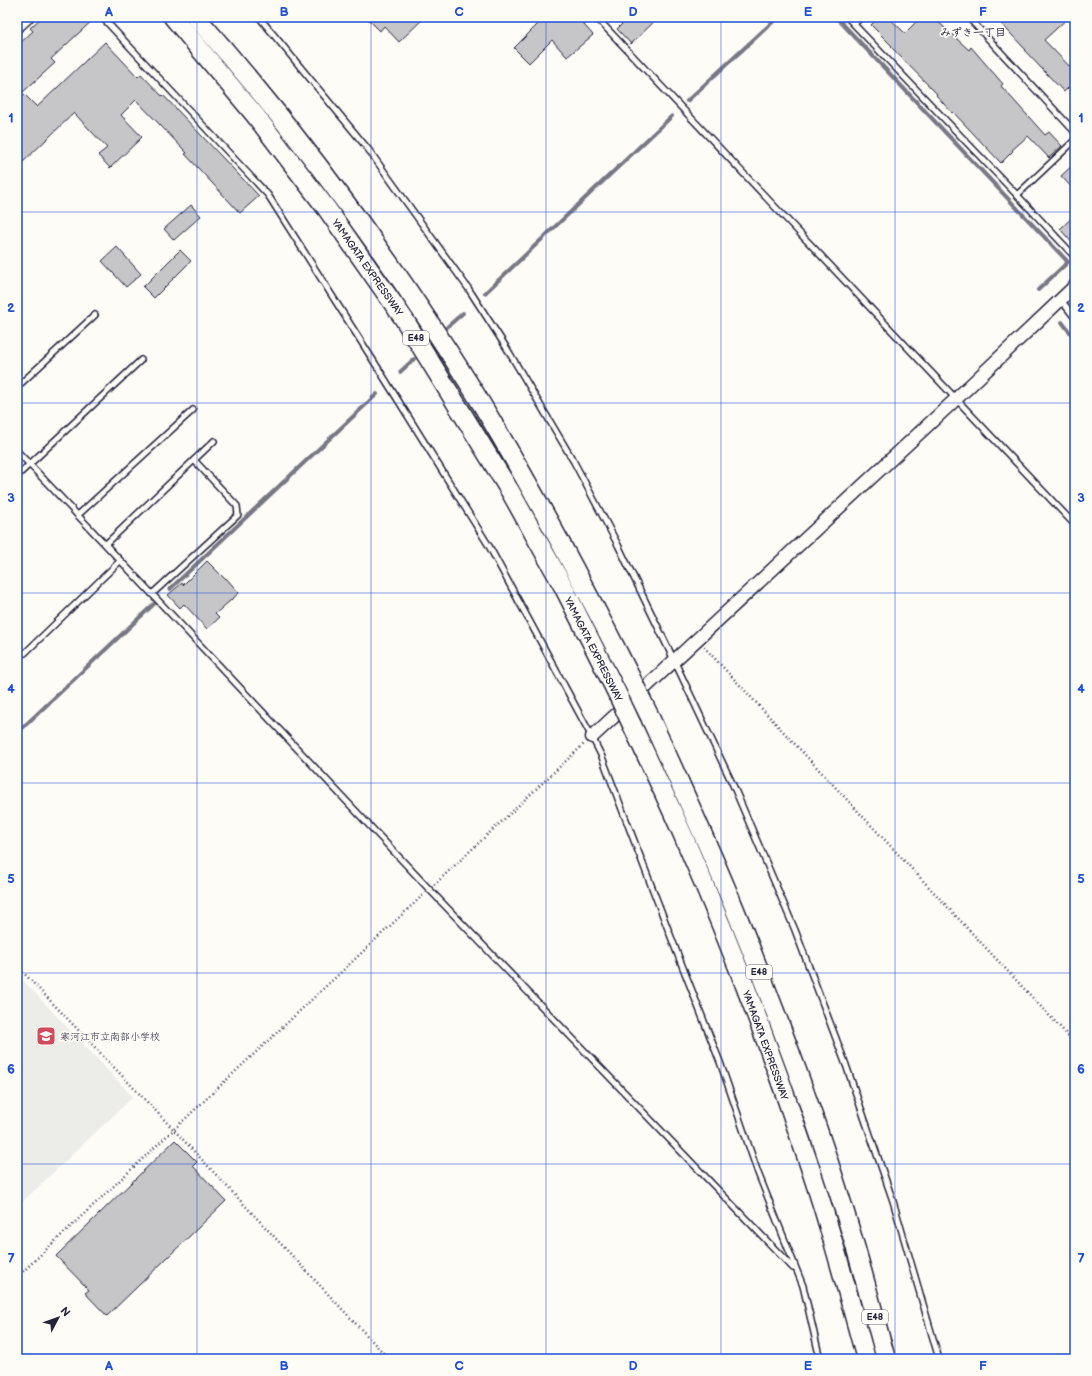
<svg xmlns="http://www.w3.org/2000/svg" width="1092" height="1376" font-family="'Balsamiq Sans','Klee One',sans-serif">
	<rect width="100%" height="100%" fill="#fdfcf7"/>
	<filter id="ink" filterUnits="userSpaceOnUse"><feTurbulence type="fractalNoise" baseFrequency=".025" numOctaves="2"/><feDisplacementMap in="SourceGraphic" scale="8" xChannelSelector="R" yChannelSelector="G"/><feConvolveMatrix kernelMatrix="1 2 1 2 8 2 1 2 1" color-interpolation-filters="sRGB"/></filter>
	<g filter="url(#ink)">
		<polygon fill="#ecece9" points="17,974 133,1097 17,1207"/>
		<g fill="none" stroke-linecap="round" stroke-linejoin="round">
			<g stroke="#787885" stroke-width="4">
				<polyline points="836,17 1068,262 1038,290"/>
				<polyline points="687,101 778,17"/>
				<polyline points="485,293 672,116"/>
				<polyline points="1062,322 1075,339"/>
				<polyline points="447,327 463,313"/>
				<polyline points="400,372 414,359"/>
				<polyline points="170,589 377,394"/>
				<polyline points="17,733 156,602"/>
			</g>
		</g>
		<g fill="#c6c6c8" stroke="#22223b">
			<polygon points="42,17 96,17 51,59 55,63 23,92 17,85 17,46 33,31 30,28"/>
			<polygon points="366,17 425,17 399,42 384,26 380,31"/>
			<polygon points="545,17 577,17 593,35 567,57 552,40 529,63 514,48"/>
			<polygon points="629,17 659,17 631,44 617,29"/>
			<polygon points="879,17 888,17 905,33 921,17 933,17 969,50 971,47 1003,84 1001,86 1045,135 1049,132 1062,146 1049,158 1028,136 1012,150 1013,151 1001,163 953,112 952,113 936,95 937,94 891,47 892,46 871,25"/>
			<polygon points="995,17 1069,17 1044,40 1075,72 1075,81 1064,92 1024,50 1025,49"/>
			<polygon points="105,42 138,77 141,74 162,96 163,95 259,196 240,213 185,154 187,153 136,100 121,115 142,137 110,168 98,155 107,148 74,113 22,163 17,157 17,100 24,94 37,107"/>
			<polygon points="1075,163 1075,191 1061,176"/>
			<polygon points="191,205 201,216 174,240 164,229"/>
			<polygon points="1075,215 1075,246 1060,229"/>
			<polygon points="117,247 141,274 126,287 102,261"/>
			<polygon points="180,250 191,261 154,298 143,287"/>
			<polygon points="207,561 225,579 226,578 239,593 215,614 219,618 207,629 184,604 180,608 168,595 182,583 183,585"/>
			<polygon points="175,1140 197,1162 193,1166 226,1201 107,1316 85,1293 89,1290 56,1256"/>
		</g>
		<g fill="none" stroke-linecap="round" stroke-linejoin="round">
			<g stroke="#22223b" stroke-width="8">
				<g id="service">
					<polyline points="102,17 268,195 378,368 489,546 592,737 602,757 676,950 720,1062 758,1173 803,1286 820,1359"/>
					<polyline points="259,17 368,149 468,288 506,347 574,462 618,545 674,660 733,785 795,930 846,1065 893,1201 939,1359"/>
					<polyline points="596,17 1075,525"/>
					<polyline points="847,17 1017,195"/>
					<polyline points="968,17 1075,132"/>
					<polyline points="854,24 861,17"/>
					<polyline points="1075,140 1017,195 1075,257"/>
					<polyline points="1061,300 1075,318"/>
					<polyline points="17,387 95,315"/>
					<polyline points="17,451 152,594 429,889 793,1268"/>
					<polyline points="17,476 141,360"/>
					<polyline points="78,515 193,410"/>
					<polyline points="106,544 214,441"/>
					<polyline points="152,594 238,515 237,506 194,460"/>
					<polyline points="25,653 120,561"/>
				</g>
			</g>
			<g stroke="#22223b" stroke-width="15">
				<polyline id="tertiary" points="592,737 956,399 1075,286"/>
			</g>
			<g stroke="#22223b" stroke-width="17">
				<polyline id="secondary" points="17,25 26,17"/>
			</g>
			<g stroke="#22223b" stroke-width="21">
				<g id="motorway">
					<polyline points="173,17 255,115 327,209 404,319 510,491 563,586 615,689"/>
					<path d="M196,17c103,116 195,242 277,373 57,93 108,189 157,286"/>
					<path d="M648,713c32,70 64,139 92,209 42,104 81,210 113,317 12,40 22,80 33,120"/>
					<path d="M632,725c17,36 34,72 50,108 45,102 85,206 120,311 25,71 44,143 64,215"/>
				</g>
			</g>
			<g stroke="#22223b" stroke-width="2.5" stroke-dasharray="1 3" stroke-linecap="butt">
				<polyline points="704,647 1075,1043"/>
				<polyline points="434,885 584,744"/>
				<polyline points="17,966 174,1130 389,1359"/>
				<polyline points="17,1277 423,895"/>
			</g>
			<use href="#service" stroke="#fdfcf7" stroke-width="5"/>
			<use href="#tertiary" stroke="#fdfcf7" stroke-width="12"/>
			<use href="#secondary" stroke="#fdfcf7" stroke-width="14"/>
			<use href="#motorway" stroke="#fdfcf7" stroke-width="18"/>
			<g stroke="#22223b" stroke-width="21" stroke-linecap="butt">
				<g id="motorway-bridge">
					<polyline points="630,676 648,713"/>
					<polyline points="615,689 632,725"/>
				</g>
			</g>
			<use href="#motorway-bridge" stroke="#fdfcf7" stroke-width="18"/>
		</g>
	</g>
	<path fill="none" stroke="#1d4ed8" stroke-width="1" stroke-opacity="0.55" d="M197,17v1342M371,17v1342M546,17v1342M721,17v1342M895,17v1342M17,212h1058M17,403h1058M17,593h1058M17,783h1058M17,973h1058M17,1164h1058"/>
	<defs>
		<g id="school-square" transform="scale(1)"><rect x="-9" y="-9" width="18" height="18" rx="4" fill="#d1495b" stroke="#fdfcf7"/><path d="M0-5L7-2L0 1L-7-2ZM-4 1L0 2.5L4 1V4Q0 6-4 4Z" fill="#fff"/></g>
	</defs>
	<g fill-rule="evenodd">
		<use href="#school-square" x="46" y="1036"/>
	</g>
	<g text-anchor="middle" stroke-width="3.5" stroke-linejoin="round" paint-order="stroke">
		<g fill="#fdfcf7" stroke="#646373" stroke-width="1">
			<rect x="403" y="331" width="26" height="14" rx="3"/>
			<rect x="746" y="965" width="26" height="14" rx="3"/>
			<rect x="862" y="1310" width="26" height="14" rx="3"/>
		</g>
		<g font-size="9" font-weight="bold" fill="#22223b">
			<text x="416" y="341">E48</text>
			<text x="759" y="975">E48</text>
			<text x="875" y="1320">E48</text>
		</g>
		<g font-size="10" fill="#22223b" stroke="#fdfcf7">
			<text transform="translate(368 267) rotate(55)" y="4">YAMAGATA EXPRESSWAY</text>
			<text transform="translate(594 649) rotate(63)" y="4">YAMAGATA EXPRESSWAY</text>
			<text transform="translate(766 1045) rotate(70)" y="4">YAMAGATA EXPRESSWAY</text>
		</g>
		<g font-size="10" fill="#22223b" stroke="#fdfcf7" text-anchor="start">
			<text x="60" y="1040">寒河江市立南部小学校</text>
		</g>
		<g font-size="11" font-weight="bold" fill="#22223b" stroke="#fdfcf7">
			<text x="973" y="36">みずき一丁目</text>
		</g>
	</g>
	<rect width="1092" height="1376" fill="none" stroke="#fdfcf7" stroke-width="44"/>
	<g transform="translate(58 1318) rotate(49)" stroke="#fdfcf7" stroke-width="3" paint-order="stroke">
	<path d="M0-3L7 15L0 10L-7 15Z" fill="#22223b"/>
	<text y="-6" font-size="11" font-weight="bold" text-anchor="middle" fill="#22223b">N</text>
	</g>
	<rect x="22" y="22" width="1048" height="1332" fill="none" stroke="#1d4ed8" stroke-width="1.5"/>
	<g font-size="13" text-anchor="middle" font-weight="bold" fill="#1d4ed8">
		<text x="109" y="16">A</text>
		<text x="284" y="16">B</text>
		<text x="459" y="16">C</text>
		<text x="633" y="16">D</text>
		<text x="808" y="16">E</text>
		<text x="983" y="16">F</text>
		<text x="11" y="122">1</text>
		<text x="1081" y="122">1</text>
		<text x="11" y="312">2</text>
		<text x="1081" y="312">2</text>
		<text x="11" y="502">3</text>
		<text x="1081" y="502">3</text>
		<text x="11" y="693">4</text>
		<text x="1081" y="693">4</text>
		<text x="11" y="883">5</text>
		<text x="1081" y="883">5</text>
		<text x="11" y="1073">6</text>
		<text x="1081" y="1073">6</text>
		<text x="11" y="1263">7</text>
		<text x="1081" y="1263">7</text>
		<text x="109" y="1370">A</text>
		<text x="284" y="1370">B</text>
		<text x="459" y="1370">C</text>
		<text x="633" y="1370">D</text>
		<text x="808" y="1370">E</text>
		<text x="983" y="1370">F</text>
	</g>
</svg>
